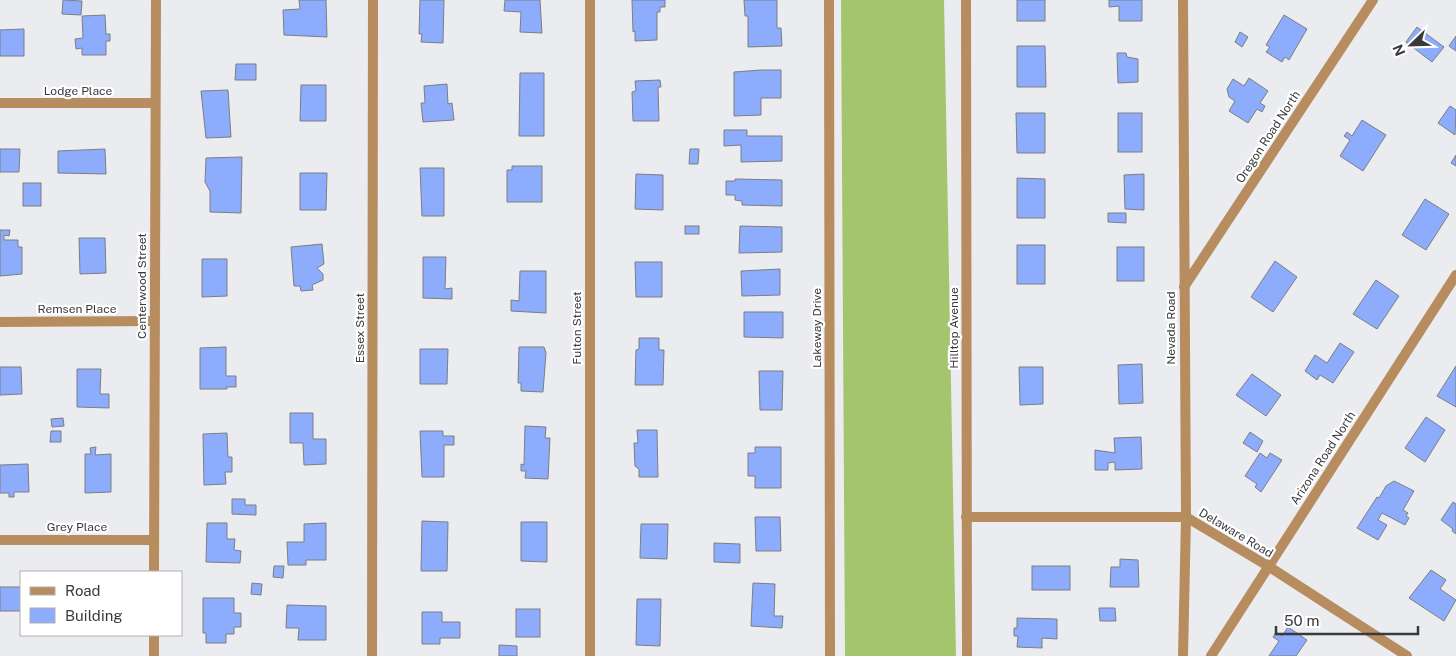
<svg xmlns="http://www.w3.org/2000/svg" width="1456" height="656" font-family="'Public Sans',sans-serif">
	<rect width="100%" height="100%" fill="#eaecf0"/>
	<polygon fill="#a4c56e" points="841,0 944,0 956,656 845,656"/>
	<g fill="#8dacfb" stroke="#7c7e81">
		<polygon points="63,0 82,1 81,15 62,14"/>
		<polygon points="299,0 326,0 327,37 284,35 283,10 300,9"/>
		<polygon points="420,0 444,0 443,43 421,42 422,34 419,34"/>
		<polygon points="505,0 540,0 542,33 520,32 521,12 504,11"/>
		<polygon points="632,0 665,0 665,7 660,7 660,12 657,12 657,40 635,41 635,31 633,32"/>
		<polygon points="744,0 777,0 777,28 781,28 782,46 748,47 748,16 745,16"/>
		<rect x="1017" y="0" width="28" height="21"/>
		<polygon points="1109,0 1142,0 1142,21 1119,21 1119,6 1109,7"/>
		<polygon points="105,15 106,34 110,34 110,41 106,41 106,55 82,55 82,48 76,49 75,39 83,38 82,16"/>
		<polygon points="1284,15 1307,29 1289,60 1285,57 1282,62 1266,52 1270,47 1266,45"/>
		<polygon points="1417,27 1444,47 1432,62 1406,42"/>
		<polygon points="24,29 24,56 0,56 0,30"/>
		<polygon points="1240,32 1248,37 1242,47 1235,42"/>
		<polygon points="1456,36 1456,51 1449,46"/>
		<polygon points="1017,46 1045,46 1046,87 1017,87"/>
		<polygon points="1117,53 1126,53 1127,57 1138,59 1138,82 1118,83"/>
		<polygon points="236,64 256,64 256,80 235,80"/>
		<polygon points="761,70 781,70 781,98 761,98 761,115 734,116 734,72"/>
		<polygon points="520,73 544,73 544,136 519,136"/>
		<polygon points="1249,78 1268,91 1260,103 1265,106 1262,112 1257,109 1248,123 1229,111 1235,101 1229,97 1227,89 1233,79 1244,86"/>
		<polygon points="660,80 661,87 658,87 659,121 633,121 632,92 636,91 635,81"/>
		<polygon points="447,84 448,104 452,103 454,120 423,122 421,103 425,103 424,86"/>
		<polygon points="301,85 326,85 326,121 300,121"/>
		<polygon points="228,90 231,137 206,138 201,91"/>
		<polygon points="1450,106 1456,110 1455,135 1438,123"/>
		<polygon points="1016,113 1045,113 1045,153 1017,153"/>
		<rect x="1118" y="113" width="24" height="39"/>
		<polygon points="1362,120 1386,135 1363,171 1340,156 1350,140 1344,136 1347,132 1352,136"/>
		<polygon points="724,130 747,130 747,136 782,136 782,161 741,162 741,145 724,146"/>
		<polygon points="0,149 20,149 19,172 0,172"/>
		<polygon points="105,149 106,174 58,173 58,151"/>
		<polygon points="690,149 699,149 698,164 689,164"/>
		<polygon points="1456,155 1456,166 1451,163"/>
		<polygon points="242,157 241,213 210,212 210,191 205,182 206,158"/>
		<polygon points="512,166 542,166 542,202 507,202 507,170 512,170"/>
		<polygon points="420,168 444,168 444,216 422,216"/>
		<polygon points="300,173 327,173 326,210 300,210"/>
		<polygon points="636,174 663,175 663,210 635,209"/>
		<polygon points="1144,174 1144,210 1125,209 1124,175"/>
		<polygon points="1017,178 1045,179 1045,218 1017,218"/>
		<polygon points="735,179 782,180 782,206 742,205 742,201 735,200 735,195 726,195 726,181 735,181"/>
		<rect x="23" y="183" width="18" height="23"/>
		<polygon points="1425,199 1449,214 1426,250 1402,235"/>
		<polygon points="1108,213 1126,213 1126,223 1108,222"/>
		<rect x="685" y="226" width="14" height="8"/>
		<polygon points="740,226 782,227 782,252 739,253"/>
		<polygon points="0,230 10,230 9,236 4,235 4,240 18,240 18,247 22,247 22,274 0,276"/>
		<polygon points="79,238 105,238 106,273 80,274"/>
		<polygon points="322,244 324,264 317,268 323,274 323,280 312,285 313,290 301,291 300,286 294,286 291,247"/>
		<rect x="1017" y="245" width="28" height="39"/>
		<rect x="1117" y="247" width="27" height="34"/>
		<polygon points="423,257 446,257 445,289 452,288 452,299 423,298"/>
		<polygon points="202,259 227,259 227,296 202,297"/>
		<polygon points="1275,261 1297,277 1273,312 1251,297"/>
		<polygon points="635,262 662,262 662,297 636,297"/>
		<polygon points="780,269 780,295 742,296 741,271"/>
		<polygon points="520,271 546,271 546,313 511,311 511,300 519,301"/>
		<polygon points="1376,280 1399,296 1377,329 1353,314"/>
		<polygon points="744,312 783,312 783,338 744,337"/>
		<polygon points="639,338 659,338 659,350 664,350 663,385 635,385 636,350 639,349"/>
		<polygon points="1340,343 1354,352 1333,383 1320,375 1317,380 1305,371 1315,355 1327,363"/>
		<polygon points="226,347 226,376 236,376 236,387 227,387 227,389 200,389 200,348"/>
		<polygon points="519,347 544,347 546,353 543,392 521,391 521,383 518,383"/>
		<polygon points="420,349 448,349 447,384 420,384"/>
		<polygon points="1142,364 1143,403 1119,404 1118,365"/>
		<polygon points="1456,366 1456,407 1437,396"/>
		<polygon points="0,367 21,367 22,394 0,395"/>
		<polygon points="1019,367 1043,367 1043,404 1020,405"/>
		<polygon points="77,369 101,369 100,394 109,394 109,408 77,407"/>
		<polygon points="759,371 783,371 782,410 760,410"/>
		<polygon points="1252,374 1281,395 1266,416 1236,395"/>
		<polygon points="290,413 313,413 313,439 326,439 326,464 304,465 303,443 290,443"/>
		<polygon points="1426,417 1445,430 1425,462 1405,448"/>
		<polygon points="63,418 64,426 52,427 51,419"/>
		<polygon points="525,426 546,427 545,438 550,438 548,479 525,478 526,471 521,471 521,464 524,465"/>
		<polygon points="637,430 657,430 658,477 639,477 639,469 635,466 634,443 638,443"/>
		<polygon points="51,431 61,431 61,442 50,442"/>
		<polygon points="420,431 443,431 443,436 454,436 454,445 444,445 444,477 422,477"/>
		<polygon points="1250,432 1263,441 1257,452 1243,443"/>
		<polygon points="227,433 228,457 232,457 232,472 225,472 226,484 204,485 203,434"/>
		<polygon points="1141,437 1142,469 1115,470 1115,462 1108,463 1108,470 1095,470 1095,450 1115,453 1114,438"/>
		<polygon points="96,447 95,455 111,454 111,492 85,493 85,454 91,454 90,448"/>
		<polygon points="755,447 781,447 781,488 755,488 755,476 748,476 748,453 755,453"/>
		<polygon points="1260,453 1267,458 1270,453 1282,460 1261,492 1255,487 1257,484 1245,476"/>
		<polygon points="28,464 29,492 14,492 14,497 9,497 9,493 0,493 0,465"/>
		<polygon points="1394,481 1414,491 1403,510 1408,513 1406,516 1409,518 1405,525 1382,513 1378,520 1387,525 1378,540 1357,528 1377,497 1379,498 1386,486"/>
		<polygon points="232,499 245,499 245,505 256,505 256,515 232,514"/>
		<polygon points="1453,502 1456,504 1456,534 1452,531 1453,529 1441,520"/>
		<polygon points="755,517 780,517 781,551 756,551"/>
		<polygon points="422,521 448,522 447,571 421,571"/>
		<polygon points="521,522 547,522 547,562 521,561"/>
		<polygon points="207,523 227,523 227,539 235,539 234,550 241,551 240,563 206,562"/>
		<polygon points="326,523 326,560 306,560 306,565 288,565 287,542 304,542 304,524"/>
		<polygon points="641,524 668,524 667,559 640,558"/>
		<polygon points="714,543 740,544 740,563 714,562"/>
		<polygon points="1120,559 1138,560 1139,587 1110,587 1111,567 1120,567"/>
		<polygon points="274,566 284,566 283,578 273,577"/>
		<rect x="1032" y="566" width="38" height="24"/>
		<polygon points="1431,570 1446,580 1440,589 1456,600 1444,621 1409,598"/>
		<polygon points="252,583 262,584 261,595 251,594"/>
		<polygon points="753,583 775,584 774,616 783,616 782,628 751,626"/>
		<rect x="0" y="587" width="21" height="24"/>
		<polygon points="203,598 234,598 234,613 241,613 241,627 234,627 234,634 226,634 226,643 206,643 206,633 203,633"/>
		<polygon points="637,599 661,599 660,646 636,645"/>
		<polygon points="287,605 326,606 326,640 298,640 299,628 286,628"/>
		<polygon points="1099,608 1115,608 1116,621 1100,621"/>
		<rect x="516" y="609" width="24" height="28"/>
		<polygon points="422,612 442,612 442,622 460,622 460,638 440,638 440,644 422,644"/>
		<polygon points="1017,618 1057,619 1057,639 1042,638 1042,648 1017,647 1018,636 1014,636 1014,628 1017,628"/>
		<polygon points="1288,627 1307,640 1296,656 1269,656 1279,641 1273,637 1276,632 1282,636"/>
		<polygon points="499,645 517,646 517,656 499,656"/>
	</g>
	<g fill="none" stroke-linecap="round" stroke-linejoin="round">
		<g stroke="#b78c5e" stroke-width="10">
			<polyline points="829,0 830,656"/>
			<polyline points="966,0 967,656"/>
			<polyline points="1183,0 1186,517 1183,656"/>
			<polyline points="0,103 155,103"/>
			<polyline points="1184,287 1373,0"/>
			<polyline points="0,322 154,321"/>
			<polyline points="966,517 1186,517 1268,566 1407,656"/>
			<polyline points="0,540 154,540"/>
			<polyline points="154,572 156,0"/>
			<polyline points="154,656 154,635"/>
			<polyline points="372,656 373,0"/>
			<polyline points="590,656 590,0"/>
			<polyline points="1211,656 1456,275"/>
		</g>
	</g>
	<g text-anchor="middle" stroke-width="4.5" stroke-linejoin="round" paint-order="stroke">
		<g font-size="12" fill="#393a3b" stroke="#fff">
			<text x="78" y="95">Lodge Place</text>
			<text transform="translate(1268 137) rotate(-57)" y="4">Oregon Road North</text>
			<text transform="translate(142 286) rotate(-90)" y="4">Centerwood Street</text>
			<text x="77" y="313">Remsen Place</text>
			<text transform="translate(360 328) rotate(-90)" y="4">Essex Street</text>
			<text transform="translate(577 328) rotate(-90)" y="4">Fulton Street</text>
			<text transform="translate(817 328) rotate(-90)" y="4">Lakeway Drive</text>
			<text transform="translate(954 328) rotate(-90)" y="4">Hilltop Avenue</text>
			<text transform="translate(1171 328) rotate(-90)" y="4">Nevada Road</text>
			<text transform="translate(1323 458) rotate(-57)" y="4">Arizona Road North</text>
			<text x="77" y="531">Grey Place</text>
			<text transform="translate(1236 533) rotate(31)" y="4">Delaware Road</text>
		</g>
	</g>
	<rect x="20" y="571" width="162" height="65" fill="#ffffff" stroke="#b0b0b1"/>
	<rect x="30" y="587" width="25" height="8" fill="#b78c5e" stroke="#b0b0b1"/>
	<text x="65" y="596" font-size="15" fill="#393a3b">Road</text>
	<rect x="30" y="608" width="25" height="15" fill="#8dacfb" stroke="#b0b0b1"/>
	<text x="65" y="621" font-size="15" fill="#393a3b">Building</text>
	<g transform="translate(1411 45) rotate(247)" stroke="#ffffff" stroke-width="4" paint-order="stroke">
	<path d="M0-4L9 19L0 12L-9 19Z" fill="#393a3b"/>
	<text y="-8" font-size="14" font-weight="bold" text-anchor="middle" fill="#393a3b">N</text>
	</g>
	<path d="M1276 626v8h142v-8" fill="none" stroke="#393a3b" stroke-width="2.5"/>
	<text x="1284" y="626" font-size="15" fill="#393a3b" stroke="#ffffff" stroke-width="4" paint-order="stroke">50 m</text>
</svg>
